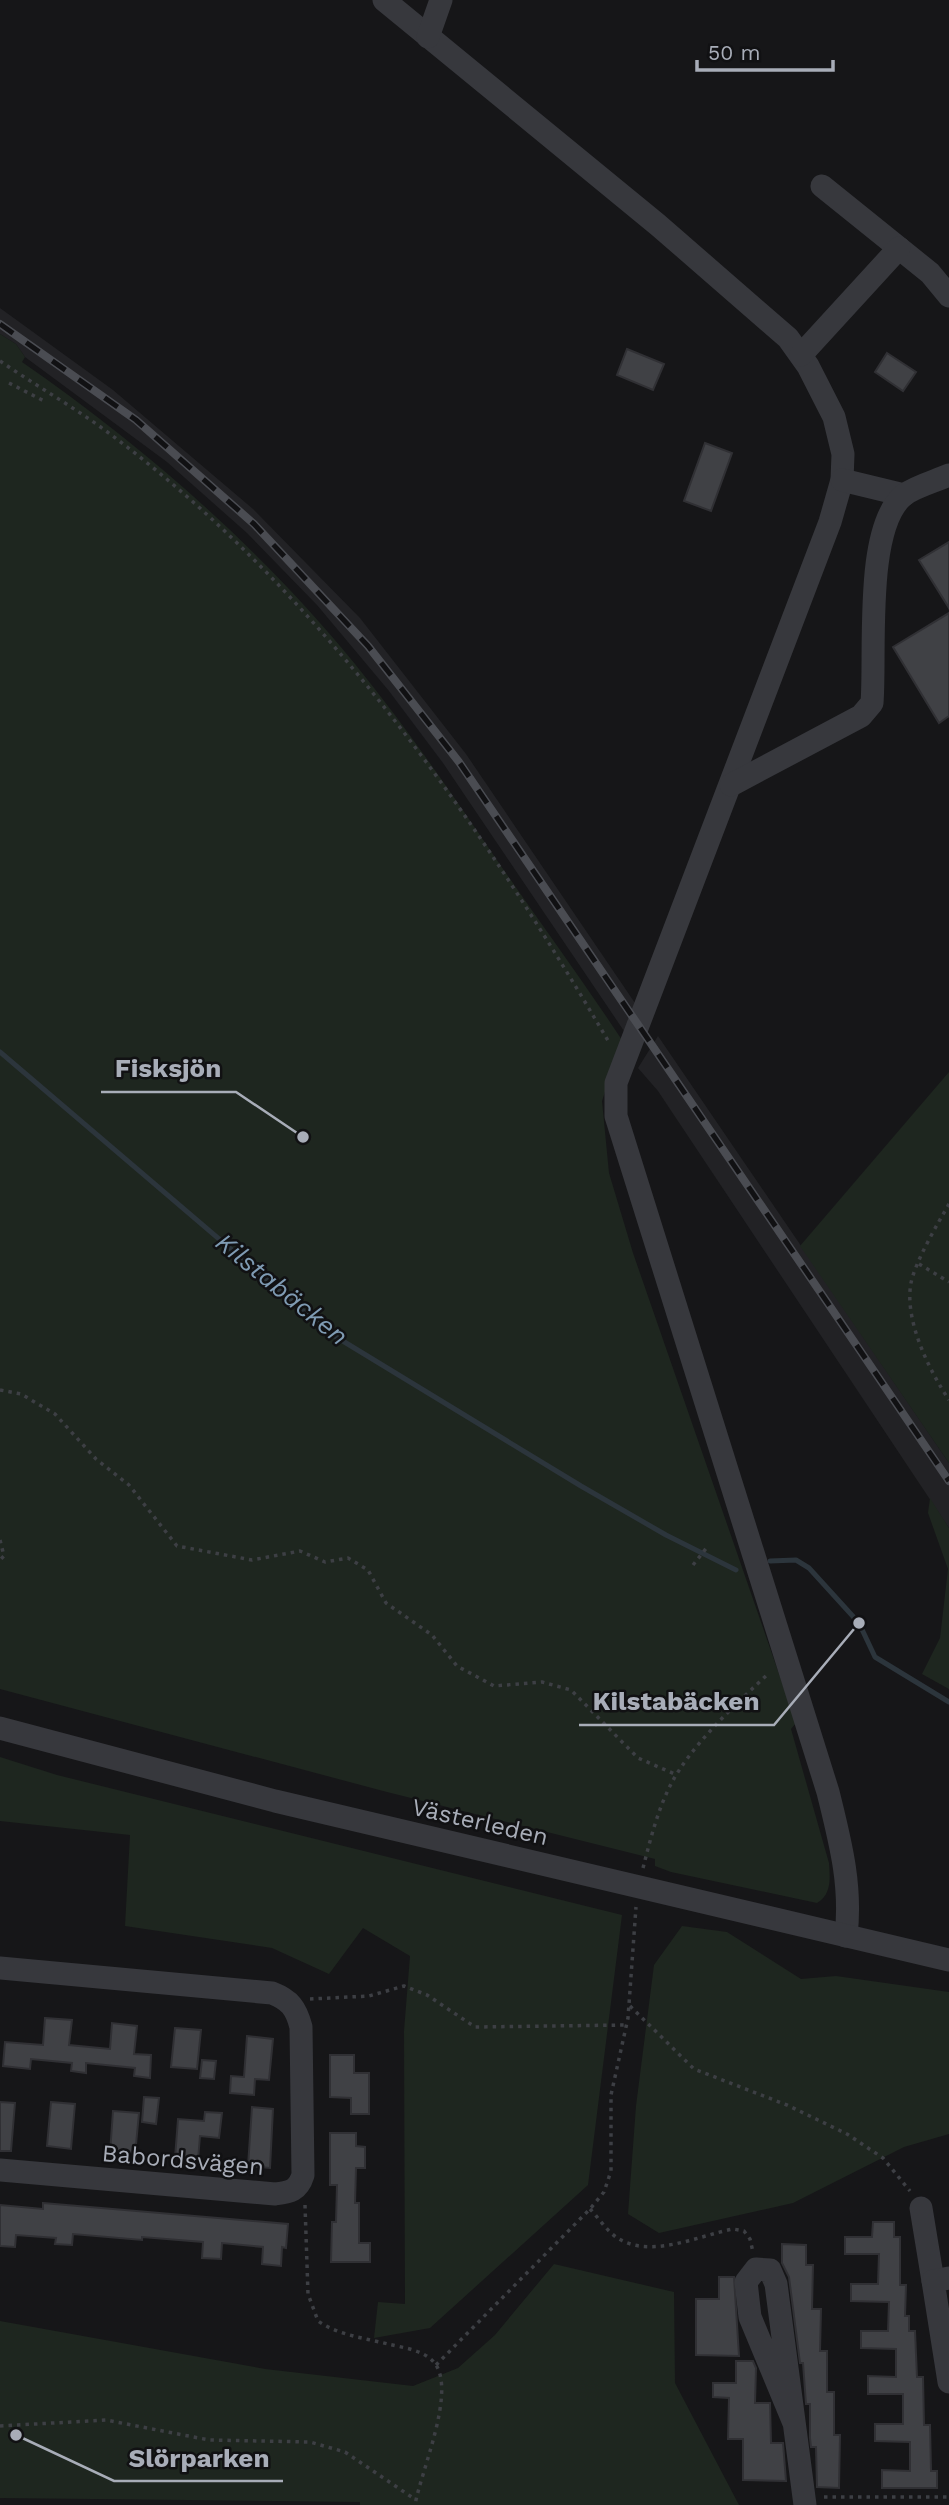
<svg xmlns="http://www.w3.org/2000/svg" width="949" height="2505" font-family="'Work Sans',sans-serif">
	<rect width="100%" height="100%" fill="#161618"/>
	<g fill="#222225">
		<polygon points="0,308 113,390 253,509 360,618 466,754 637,1006 624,1031 443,763 389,691 317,605 247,533 167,462 25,357 16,344 0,334"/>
		<polygon points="658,1036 949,1463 949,1528 658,1091 638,1068"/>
	</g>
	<g fill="#1e261f">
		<path d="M0,334l16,10 9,13 -3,5c123,85 238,186 333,302 53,65 99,133 146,202 40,58 82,115 121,174l-20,61 7,72 24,80 163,470 -5,6 38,134c1,15 3,31 -12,40l-146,-31 -16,-6v-7l-268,-67 -387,-103z"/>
		<polygon points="949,1072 949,1463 800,1246"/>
		<polygon points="930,1498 949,1528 949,1689 922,1674 940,1638 948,1569 928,1513"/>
		<polygon points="0,1757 57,1775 622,1915 588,2185 430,2328 374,2338 378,2302 405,2304 404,2031 410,1956 363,1928 329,1974 272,1948 125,1926 130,1835 0,1821"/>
		<polygon points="682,1926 727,1932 801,1979 836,1976 949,1992 949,2134 904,2147 793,2203 659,2233 628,2214 636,2106 654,1965"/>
		<polygon points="554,2264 674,2292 675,2383 739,2505 360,2505 360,2502 0,2498 0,2321 265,2369 413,2386 458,2368 495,2335"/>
	</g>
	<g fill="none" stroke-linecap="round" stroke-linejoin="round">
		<g stroke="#2c353c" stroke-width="5">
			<polyline points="0,1052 328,1332 581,1486 666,1535 736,1570"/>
			<polyline points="770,1561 796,1560 809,1568 859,1623 875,1657 949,1702"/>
		</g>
	</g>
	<g fill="#404145" stroke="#303034" stroke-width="2">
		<polygon points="627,349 664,364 653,390 617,375"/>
		<polygon points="887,353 916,372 903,391 875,372"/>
		<polygon points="705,443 732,453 711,511 684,501"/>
		<polygon points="949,542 949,608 919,560"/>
		<polygon points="949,613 949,716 939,723 893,647"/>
		<polygon points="45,2018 72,2020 69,2045 110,2049 112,2023 137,2026 134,2054 151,2055 150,2078 134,2076 135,2068 86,2063 86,2073 71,2071 72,2063 31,2059 30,2069 3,2066 5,2042 43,2045"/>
		<polygon points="175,2028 201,2030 197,2069 171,2067"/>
		<polygon points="247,2036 273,2039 269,2080 255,2079 254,2095 230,2093 231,2076 244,2077"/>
		<polygon points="330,2055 354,2055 354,2073 369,2073 369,2114 351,2114 351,2098 330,2097"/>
		<polygon points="202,2060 216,2061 214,2079 200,2078"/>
		<polygon points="144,2097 159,2098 156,2124 142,2122"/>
		<polygon points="0,2102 15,2103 11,2151 0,2151"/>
		<polygon points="51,2102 75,2104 71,2149 47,2146"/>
		<polygon points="252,2107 273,2109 270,2168 248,2166"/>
		<polygon points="113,2111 139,2113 135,2155 110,2153"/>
		<polygon points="205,2112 222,2113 219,2138 200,2136 198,2160 175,2158 178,2119 204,2121"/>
		<polygon points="330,2133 356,2133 356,2146 365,2147 365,2168 356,2168 355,2203 359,2203 359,2243 370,2243 370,2262 331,2262 332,2222 336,2222 337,2185 330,2185"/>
		<polygon points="43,2203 288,2224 286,2248 282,2247 281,2266 262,2264 263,2247 222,2243 221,2259 202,2258 203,2242 142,2237 142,2240 73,2234 72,2245 55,2244 56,2238 16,2235 15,2247 0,2246 0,2205 43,2209"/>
		<polygon points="873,2222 894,2222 894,2237 900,2237 900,2285 906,2285 905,2316 909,2316 909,2331 915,2331 917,2377 923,2377 924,2425 930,2425 931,2471 937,2471 937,2488 882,2488 882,2470 910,2471 910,2442 875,2441 875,2424 903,2424 903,2394 868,2394 868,2376 896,2377 896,2349 861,2348 861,2331 888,2331 889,2302 851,2301 851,2284 878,2284 879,2254 845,2254 845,2237 872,2237"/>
		<polygon points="782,2244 806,2245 806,2265 813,2265 812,2309 821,2309 820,2351 827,2351 827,2392 834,2392 834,2435 840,2435 839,2488 817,2487 816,2447 811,2447 810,2438 810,2404 806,2404 803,2363 800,2363 789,2277 782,2263"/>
		<polygon points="719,2277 734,2277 739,2356 696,2355 696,2299 719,2299"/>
		<polygon points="736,2361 753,2361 756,2368 755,2403 770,2403 771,2443 783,2443 786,2481 743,2480 743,2439 728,2439 729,2398 713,2397 713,2383 736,2383"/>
	</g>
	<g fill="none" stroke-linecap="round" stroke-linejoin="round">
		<g stroke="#3d3f44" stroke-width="3.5" stroke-dasharray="3.5 5" stroke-linecap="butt">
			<path d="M0,361c35,24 72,45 106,70 213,158 371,387 504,613"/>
			<polyline points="9,383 46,402"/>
			<path d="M949,1204c-11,19 -34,58 -38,79 -7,37 18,87 38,117"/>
			<polyline points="919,1264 949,1282"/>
			<polyline points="0,1390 21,1394 55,1414 96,1459 129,1485 177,1546 252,1560 300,1551 325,1562 348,1558 368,1570 386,1603 432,1635 457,1666 494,1686 542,1682 571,1690 638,1758 677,1775"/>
			<polyline points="0,1540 4,1556 0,1560"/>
			<polyline points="693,1565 708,1546"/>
			<path d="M643,1868c7,-27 14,-56 27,-82 20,-40 66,-82 99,-113"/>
			<polyline points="310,1999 369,1996 404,1986 427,1995 475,2027 625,2025"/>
			<polyline points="630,2006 694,2069 787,2105 847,2134 883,2158 910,2191"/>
			<path d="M305,2205l3,89 10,27c20,14 46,17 70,23 16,4 38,6 48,21 19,30 -15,106 -21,140"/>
			<path d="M590,2209c8,8 16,21 26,28 33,23 81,-1 117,-8l11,2 6,8 3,13"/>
			<polyline points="436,2365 590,2209 604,2192 611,2171 611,2095 628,2018 636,1907"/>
			<polyline points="0,2426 106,2420 209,2440 310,2442 345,2452 416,2500"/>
			<polyline points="824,2497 949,2497"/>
		</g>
		<g stroke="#37383d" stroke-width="23">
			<path d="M384,0l274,225 130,113 20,28 26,51 9,37 -1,26 -12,42 -214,561v33l212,676c12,49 24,93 18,144"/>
			<polyline points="428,37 441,0"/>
			<polyline points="822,186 930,273 949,296"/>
			<polyline points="801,355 899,248"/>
			<polyline points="842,480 904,495"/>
			<path d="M731,785l130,-69 11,-13c4,-50 -8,-176 32,-208 12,-9 32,-14 45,-20"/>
			<polyline points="0,1728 275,1801 949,1960"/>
			<path d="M0,1968l272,25c18,7 24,15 29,34l2,148c-5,16 -13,17 -28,19l-275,-24"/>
			<polyline points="921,2208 933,2281"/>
			<polyline points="949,2278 933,2281 949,2382"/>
			<polyline points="794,2423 750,2317 746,2282 756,2269 770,2270 776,2284 805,2505"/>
		</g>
		<g stroke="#4a4c52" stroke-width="8">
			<polyline id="rail" points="0,324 136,420 254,524 368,646 459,762 949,1481"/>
		</g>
		<use href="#rail" stroke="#111113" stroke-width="5" stroke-dasharray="16" stroke-linecap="butt"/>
	</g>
	<g text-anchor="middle" stroke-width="5" stroke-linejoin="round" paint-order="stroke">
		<g font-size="24" fill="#a8adb8" stroke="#111113">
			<text transform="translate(480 1822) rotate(13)" y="8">Västerleden</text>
			<text transform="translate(183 2160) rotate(5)" y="8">Babordsvägen</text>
		</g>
		<g font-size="26" font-style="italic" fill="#7f9bb3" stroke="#111113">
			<text transform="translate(282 1289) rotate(39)" y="9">Kilstabäcken</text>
		</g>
	</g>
	<path fill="none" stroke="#a8adb8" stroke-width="2.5" d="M303 1137L236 1092H101M859 1623L774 1725H579M16 2435L114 2481H283"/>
	<g fill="#a8adb8" stroke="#111113" stroke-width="2.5">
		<circle cx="303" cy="1137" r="7"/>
		<circle cx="859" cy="1623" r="7"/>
		<circle cx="16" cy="2435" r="7"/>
	</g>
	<g font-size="26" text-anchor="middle" font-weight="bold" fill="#a8adb8" stroke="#111113" stroke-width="5" stroke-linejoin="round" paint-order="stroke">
		<text x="168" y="1077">Fisksjön</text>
		<text x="676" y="1710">Kilstabäcken</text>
		<text x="199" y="2467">Slörparken</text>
	</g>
	<path d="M697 60v10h136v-10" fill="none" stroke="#a8adb8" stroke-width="3.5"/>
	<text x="708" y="60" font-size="21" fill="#a8adb8" stroke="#111113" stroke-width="5" paint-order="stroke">50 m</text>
</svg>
